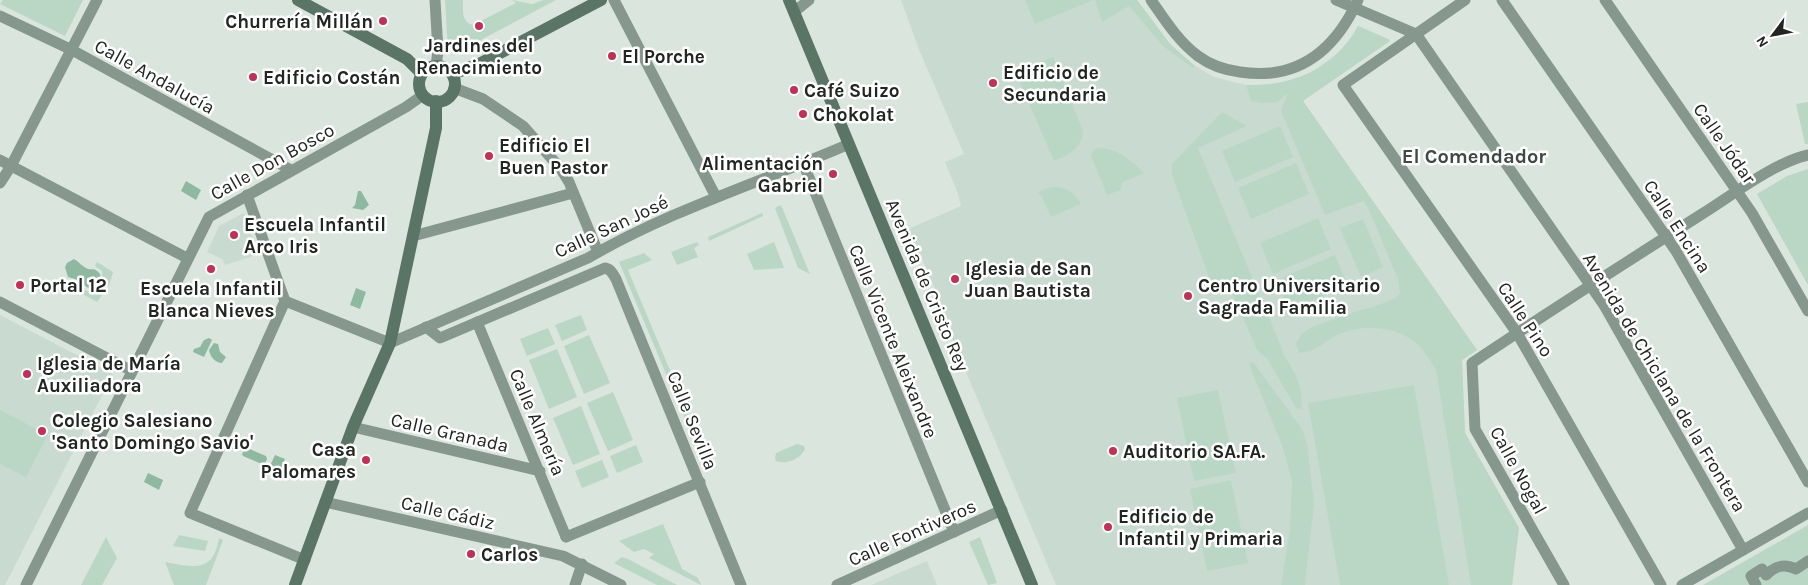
<svg xmlns="http://www.w3.org/2000/svg" width="1808" height="585" font-family="Karla,sans-serif">
	<rect width="100%" height="100%" fill="#dae5de"/>
	<g fill="#c9dbd0">
		<polygon points="901,0 1137,0 1170,44 1187,61 1214,77 1246,85 1280,84 1312,72 1338,53 1353,36 1358,26 1390,40 1303,101 1477,350 1462,360 1465,433 1519,528 1512,585 1056,585 947,327 950,324 920,254 916,255 906,230 961,206 958,194 945,162 964,154 920,52"/>
		<polygon points="244,213 259,254 225,265 222,259 207,252 219,226"/>
		<polygon points="0,315 113,374 5,585 0,585"/>
		<polygon points="927,561 937,585 871,585"/>
	</g>
	<g fill="#bad7c6">
		<polygon points="3,0 83,0 65,36 0,4"/>
		<path d="M445,0h18c0,10 -2,22 10,25l43,-22 -4,-3 20,4 12,-4h12l-96,51 -12,-1z"/>
		<polygon points="1025,0 1094,0 1035,24"/>
		<polygon points="1095,0 1137,0 1170,44 1195,66 1193,68 1163,46 1129,6 1102,22"/>
		<path d="M1358,26l30,13 2,2 -87,60 174,249 -15,10 3,73 54,95 -7,57h-41l-35,-215c-6,-9 -11,-18 -18,-25 -21,-20 -56,-21 -81,-10 -15,8 -19,16 -38,18l-3,-9 6,-11 10,-6 42,-15 22,-6 21,-9 3,-4 -2,-14 -30,-71 -5,-7 -38,14 -44,-104 6,-16h-2l-7,7 -15,1 -12,-2 -5,-16c47,2 89,-17 112,-59z"/>
		<path d="M1053,57l30,74c-1,18 -15,24 -29,30l-39,-90z"/>
		<polygon points="1808,102 1808,144 1805,144 1796,104"/>
		<path d="M1222,112l25,14 -49,22 85,203 -1,1c11,17 23,36 19,57l-5,-1 -28,-48 -11,-10 -27,-62 -15,6 -43,-119v-11z"/>
		<polygon points="1280,126 1293,157 1235,182 1222,151"/>
		<path d="M1097,148c19,-1 34,12 47,25l-23,10 1,4 -2,1 1,2 -14,5 -16,-39 1,-4z"/>
		<polygon points="1296,163 1309,194 1251,219 1238,188"/>
		<polygon points="1808,169 1808,285 1757,194 1787,176"/>
		<path d="M1051,187c13,-1 24,4 30,17l-30,13 -10,-22 -3,-3z"/>
		<polygon points="781,205 810,274 798,268 775,208"/>
		<polygon points="762,213 763,216 709,241 708,237"/>
		<polygon points="1318,218 1331,249 1273,274 1260,243"/>
		<polygon points="1363,219 1383,267 1361,277 1340,228"/>
		<polygon points="697,242 699,245 694,248 698,257 677,265 671,252"/>
		<polygon points="774,242 784,268 754,270 747,254"/>
		<polygon points="644,253 652,260 628,270 707,459 703,462 619,262"/>
		<polygon points="1335,255 1348,286 1289,311 1276,280"/>
		<polygon points="97,262 113,272 109,286 102,282 102,271 95,266"/>
		<polygon points="82,287 86,291 95,290 99,288 105,291 97,302 79,292"/>
		<polygon points="581,315 587,330 562,341 555,325"/>
		<polygon points="548,328 555,344 527,356 520,339"/>
		<polygon points="589,335 610,383 584,394 564,346"/>
		<polygon points="557,349 577,397 549,409 529,360"/>
		<polygon points="1251,362 1254,363 1302,429 1307,443 1314,504 1305,585 1281,585 1290,529 1292,481 1282,445 1249,365"/>
		<polygon points="1414,385 1449,585 1340,585 1308,403"/>
		<polygon points="1218,390 1236,473 1194,481 1177,398"/>
		<polygon points="613,392 633,440 608,451 587,403"/>
		<polygon points="581,406 600,454 573,465 553,418"/>
		<polygon points="0,410 48,435 26,477 0,464"/>
		<path d="M797,444l7,2 1,3c-5,10 -18,16 -29,12l-1,-3 1,-5z"/>
		<polygon points="636,445 643,462 617,473 610,456"/>
		<polygon points="602,460 609,477 582,488 575,471"/>
		<polygon points="1231,480 1248,563 1207,571 1190,489"/>
		<polygon points="663,524 682,569 698,578 701,585 649,558 654,554 644,549 634,552 619,541"/>
		<polygon points="1808,525 1808,585 1703,585"/>
		<polygon points="179,535 208,541 205,551 173,546"/>
		<polygon points="106,537 117,558 102,585 81,585"/>
		<polygon points="980,537 997,583 988,585 969,542"/>
		<path d="M219,538l4,2 -17,45h-32l-9,-23c28,5 48,12 54,-24z"/>
		<polygon points="622,557 628,559 677,585 657,585 614,563"/>
	</g>
	<g fill="#8fb8a1">
		<polygon points="186,181 201,190 196,200 181,191"/>
		<polygon points="358,191 361,191 369,205 363,210 352,208 355,205"/>
		<path d="M74,259c5,3 9,8 14,10 4,1 5,-1 9,2 9,6 0,17 -9,17l-10,-8 -10,-3 -3,-10 2,-4z"/>
		<polygon points="356,288 366,292 360,309 350,305"/>
		<polygon points="209,338 212,340 204,357 193,352 194,349 200,347 204,340"/>
		<path d="M214,343l4,1 2,8 6,5 -4,6c-6,0 -12,-6 -13,-13z"/>
		<polygon points="245,448 247,448 266,456 267,459 265,464 262,464 243,456 242,454"/>
		<polygon points="275,455 285,459 278,475 268,470"/>
		<polygon points="148,473 163,480 159,490 144,482"/>
	</g>
	<g fill="none" stroke-linecap="round" stroke-linejoin="round">
		<g stroke="#86988e" stroke-width="11">
			<polyline points="435,0 438,51 436,66"/>
			<polyline points="614,0 716,197"/>
			<path d="M1151,0c14,20 27,41 47,56 12,9 27,14 42,16 58,9 95,-22 118,-72"/>
			<polyline points="1336,0 1416,34 1604,305 1743,550"/>
			<polyline points="1465,0 1343,85 1517,333 1661,585"/>
			<polyline points="1502,0 1676,251 1808,482"/>
			<polyline points="1605,0 1752,213 1808,311"/>
			<polyline points="794,12 809,0"/>
			<polyline points="0,16 72,50 291,170"/>
			<polyline points="454,88 483,99 523,126 561,169 569,182 598,252"/>
			<polyline points="0,160 187,258"/>
			<polyline points="803,163 954,532"/>
			<polyline points="0,183 11,166 97,0"/>
			<polyline points="247,195 285,301 190,513 305,560"/>
			<polyline points="413,236 573,193"/>
			<path d="M285,301l105,42 198,-85c82,-48 174,-76 261,-114"/>
			<polyline points="0,302 132,371"/>
			<polyline points="477,322 566,537"/>
			<path d="M426,327l14,11 165,-70c6,1 8,6 11,11l125,306"/>
			<polyline points="353,427 540,471"/>
			<polyline points="325,502 563,556 621,585"/>
			<polyline points="566,537 700,482"/>
			<polyline points="26,585 209,217 406,107 423,95"/>
			<polyline points="575,585 582,564"/>
			<polyline points="837,585 1002,510"/>
			<path d="M1564,585l-89,-156 -3,-66c76,-51 153,-100 230,-149 29,-18 73,-52 106,-59"/>
			<polyline points="1682,585 1808,513"/>
			<path d="M1756,585l-5,-9 11,-7 4,6c9,-9 18,-12 30,-6l12,-8"/>
		</g>
		<g stroke="#5a7466" stroke-width="12">
			<polyline points="298,0 407,59 422,74"/>
			<polyline points="789,0 1032,585"/>
			<circle cx="437" cy="84" r="18"/>
			<polyline points="452,74 479,64 601,0"/>
			<polyline points="295,585 353,427 390,343 436,128 436,101"/>
		</g>
	</g>
	<g fill="#c03157" stroke="#fff" stroke-width="2">
		<circle cx="383" cy="21" r="5"/>
		<circle cx="479" cy="26" r="5"/>
		<circle cx="612" cy="56" r="5"/>
		<circle cx="253" cy="77" r="5"/>
		<circle cx="993" cy="83" r="5"/>
		<circle cx="794" cy="90" r="5"/>
		<circle cx="803" cy="114" r="5"/>
		<circle cx="489" cy="156" r="5"/>
		<circle cx="833" cy="174" r="5"/>
		<circle cx="234" cy="235" r="5"/>
		<circle cx="211" cy="269" r="5"/>
		<circle cx="955" cy="279" r="5"/>
		<circle cx="20" cy="285" r="5"/>
		<circle cx="1188" cy="296" r="5"/>
		<circle cx="27" cy="374" r="5"/>
		<circle cx="42" cy="431" r="5"/>
		<circle cx="1113" cy="451" r="5"/>
		<circle cx="366" cy="460" r="5"/>
		<circle cx="1108" cy="527" r="5"/>
		<circle cx="471" cy="554" r="5"/>
	</g>
	<g text-anchor="middle" stroke-width="5" stroke-linejoin="round" paint-order="stroke">
		<g font-size="19" font-weight="bold" fill="#222623" stroke="#fff" text-anchor="start">
			<text x="373" y="28" text-anchor="end">Churrería Millán</text>
			<text x="479" y="52" text-anchor="middle">Jardines del<tspan x="479" dy="22">Renacimiento</tspan></text>
			<text x="622" y="63">El Porche</text>
			<text x="1003" y="79">Edificio de<tspan x="1003" dy="22">Secundaria</tspan></text>
			<text x="263" y="84">Edificio Costán</text>
			<text x="804" y="97">Café Suizo</text>
			<text x="813" y="121">Chokolat</text>
			<text x="499" y="152">Edificio El<tspan x="499" dy="22">Buen Pastor</tspan></text>
			<text x="823" y="170" text-anchor="end">Alimentación<tspan x="823" dy="22">Gabriel</tspan></text>
			<text x="244" y="231">Escuela Infantil<tspan x="244" dy="22">Arco Iris</tspan></text>
			<text x="965" y="275">Iglesia de San<tspan x="965" dy="22">Juan Bautista</tspan></text>
			<text x="30" y="292">Portal 12</text>
			<text x="1198" y="292">Centro Universitario<tspan x="1198" dy="22">Sagrada Familia</tspan></text>
			<text x="211" y="295" text-anchor="middle">Escuela Infantil<tspan x="211" dy="22">Blanca Nieves</tspan></text>
			<text x="37" y="370">Iglesia de María<tspan x="37" dy="22">Auxiliadora</tspan></text>
			<text x="52" y="427">Colegio Salesiano<tspan x="52" dy="22">'Santo Domingo Savio'</tspan></text>
			<text x="356" y="456" text-anchor="end">Casa<tspan x="356" dy="22">Palomares</tspan></text>
			<text x="1123" y="458">Auditorio SA.FA.</text>
			<text x="1118" y="523">Edificio de<tspan x="1118" dy="22">Infantil y Primaria</tspan></text>
			<text x="481" y="561">Carlos</text>
		</g>
		<g font-size="19" fill="#222623" stroke="#fff">
			<text transform="translate(155 76) rotate(29)" y="7">Calle Andalucía</text>
			<text transform="translate(1725 143) rotate(55)" y="7">Calle Jódar</text>
			<text transform="translate(272 161) rotate(-29)" y="7">Calle Don Bosco</text>
			<text transform="translate(611 226) rotate(-25)" y="7">Calle San José</text>
			<text transform="translate(1678 226) rotate(57)" y="7">Calle Encina</text>
			<text transform="translate(928 285) rotate(67)" y="7">Avenida de Cristo Rey</text>
			<text transform="translate(1526 319) rotate(57)" y="7">Calle Pino</text>
			<text transform="translate(894 341) rotate(68)" y="7">Calle Vicente Aleixandre</text>
			<text transform="translate(1665 382) rotate(59)" y="7">Avenida de Chiclana de la Frontera</text>
			<text transform="translate(693 420) rotate(68)" y="7">Calle Sevilla</text>
			<text transform="translate(538 422) rotate(67)" y="7">Calle Almería</text>
			<text transform="translate(450 432) rotate(13)" y="7">Calle Granada</text>
			<text transform="translate(1519 470) rotate(61)" y="7">Calle Nogal</text>
			<text transform="translate(448 512) rotate(13)" y="7">Calle Cádiz</text>
			<text transform="translate(912 532) rotate(-24)" y="7">Calle Fontiveros</text>
		</g>
		<g font-size="20" font-weight="bold" fill="#404944" stroke="#fff">
			<text x="1474" y="163">El Comendador</text>
		</g>
	</g>
	<g transform="translate(1773 35) rotate(238)" stroke="#ffffff" stroke-width="4" paint-order="stroke">
	<path d="M0-4L9 19L0 12L-9 19Z" fill="#222623"/>
	<text y="-8" font-size="14" font-weight="bold" text-anchor="middle" fill="#222623">N</text>
	</g>
</svg>
